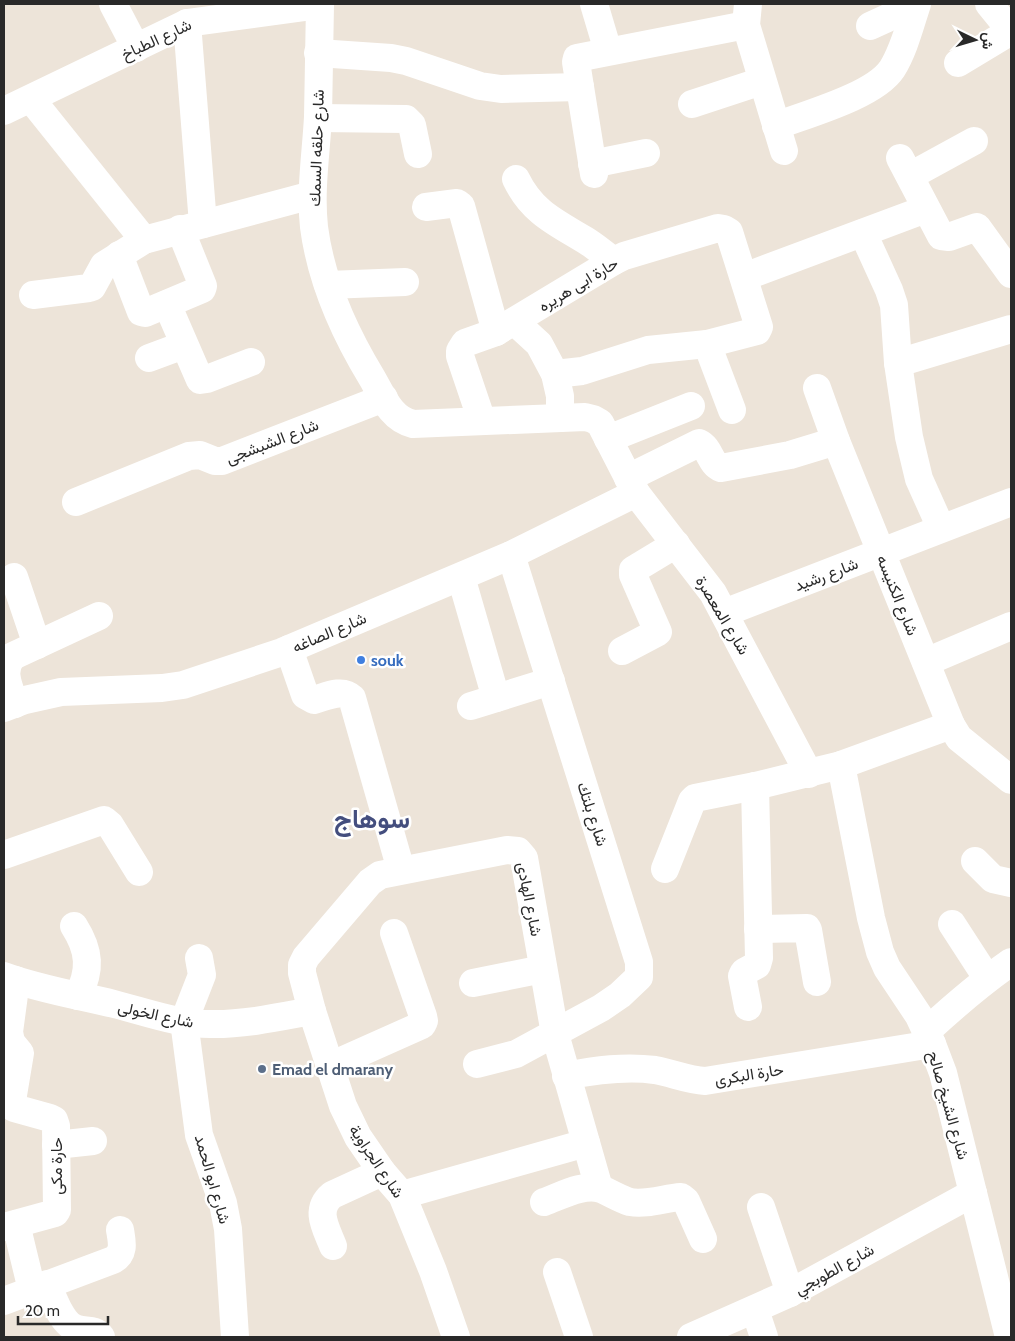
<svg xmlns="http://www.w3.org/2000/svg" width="1015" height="1341" font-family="Cabin,Vazirmatn,sans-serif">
	<rect width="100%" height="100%" fill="#ede4d9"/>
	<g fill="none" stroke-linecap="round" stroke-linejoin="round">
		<g stroke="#fff" stroke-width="28">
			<polyline points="113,4 136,48"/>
			<path d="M320,4c-1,38 -1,76 -2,113 -2,37 -8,73 -4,110 7,54 30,105 58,151 11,19 19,41 41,46l172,-7 8,2 7,4 36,70 77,100 96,181"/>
			<polyline points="594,4 608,51"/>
			<polyline points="748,4 746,25 784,151"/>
			<polyline points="989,4 1011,31"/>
			<polyline points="187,23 203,224"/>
			<polyline points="870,26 916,5"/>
			<polyline points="318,53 391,58 406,61 480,86 501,89 580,87"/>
			<polyline points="958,63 1011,31"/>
			<polyline points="31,99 144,240"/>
			<polyline points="692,104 762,81"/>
			<polyline points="4,111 187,23 320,5"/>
			<polyline points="318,118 406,119 412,125 418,154"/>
			<path d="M776,126c31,-12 98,-30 116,-57 12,-19 18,-44 25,-65"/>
			<polyline points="900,158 941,236 949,237 977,227 1011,274"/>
			<polyline points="592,164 646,153"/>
			<polyline points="594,174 576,62 577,58 746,25"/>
			<polyline points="910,176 974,141"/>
			<path d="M516,179c16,33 39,43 69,61 10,6 19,14 29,21"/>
			<polyline points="426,207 457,203 461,206 496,332"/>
			<polyline points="863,233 889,290 894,305 898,363 909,437 919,479 941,528"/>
			<polyline points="119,255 141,312 145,313 202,289 203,286 180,229"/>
			<polyline points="744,277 926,209"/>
			<polyline points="328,285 405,282"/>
			<polyline points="33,295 89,288 92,287 104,265 144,240 312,195"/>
			<polyline points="167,304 200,380 207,379 251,362"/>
			<polyline points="515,322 539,344 555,374 560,396 560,418"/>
			<polyline points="707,344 732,410"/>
			<polyline points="149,358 184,345"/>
			<polyline points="898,363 1011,329"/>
			<polyline points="817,388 836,441 951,725 959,738 1011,780"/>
			<polyline points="482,421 460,356 460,351 465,343 496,332 614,261 624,256 718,228 724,229 729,232 759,327 757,331 707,344 648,350 582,371 555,374"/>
			<polyline points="608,439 691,406"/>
			<path d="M628,478l71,-35c11,5 11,21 22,25l69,-13 46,-14"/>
			<polyline points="76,502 189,456 200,455 215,461 222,461 384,398"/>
			<polyline points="14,577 37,645"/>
			<polyline points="461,577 496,698"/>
			<polyline points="724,613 1011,502"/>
			<path d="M289,649l16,46 9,5c11,-3 28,-12 38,-2l49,172"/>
			<polyline points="622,651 658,632 633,575 633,570 676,544"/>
			<polyline points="926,662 1011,626"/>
			<path d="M15,704c-6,-17 -15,-34 -2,-48l86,-40"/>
			<polyline points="471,706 551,681"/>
			<polyline points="4,708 25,700 61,692 162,688 183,685 282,652 511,555 636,493"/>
			<polyline points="841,765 871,918 880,952 887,968 919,1016 932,1044 943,1073 1009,1337"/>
			<polyline points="4,855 104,820 110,825 139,872"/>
			<polyline points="975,861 993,879 1011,883"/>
			<polyline points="665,869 692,801 695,798 755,786 841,765 951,725"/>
			<polyline points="952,924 987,978"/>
			<path d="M74,926c16,25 17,44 4,70"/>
			<polyline points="758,929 807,928 808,930 817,982"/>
			<polyline points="199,958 202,975 184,1021 199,1135 223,1203 228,1229 235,1337"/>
			<path d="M4,976c35,13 73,19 110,28 32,8 66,21 100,20 33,0 65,-7 98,-13"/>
			<polyline points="473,983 543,969"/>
			<polyline points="748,1007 742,976 744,972 757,965 759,958 755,786"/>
			<path d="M927,1031c27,-25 54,-48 84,-69"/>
			<polyline points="477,1064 516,1054 601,1008 620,995 639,977 639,962 511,555"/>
			<polyline points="330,1066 422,1025 424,1021 423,1016 394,933"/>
			<path d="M566,1076c30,-6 59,-10 89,-6 17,3 33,10 50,11l227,-37"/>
			<polyline points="56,1145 93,1141"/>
			<polyline points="402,1195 586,1143"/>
			<path d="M544,1202c17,-6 40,-19 57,-13 10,4 19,10 29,13 17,3 35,-4 51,-5l5,4 17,38"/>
			<polyline points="761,1207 790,1293"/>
			<polyline points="16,1224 32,1290"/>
			<polyline points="4,1227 55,1213 57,1210 56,1126 54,1120 50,1118 14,1108 12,1101 20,1053 11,1042 9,1032 16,980"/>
			<path d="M333,1246c-7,-18 -19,-36 -1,-51l50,-23"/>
			<polyline points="557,1272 579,1337"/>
			<path d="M48,1284c4,13 14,39 27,44 10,5 19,-1 26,9"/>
			<path d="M4,1301l109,-41c12,-7 9,-18 7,-30"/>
			<polyline points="755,1310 764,1337"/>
			<polyline points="456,1337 433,1271 402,1195 382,1172 358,1137 343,1106 312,1011 302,973 302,965 306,957 370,882 380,875 507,850 518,851 524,858 555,1034 599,1188"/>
			<polyline points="691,1337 790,1293 973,1193"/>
		</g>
	</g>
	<circle fill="#3f7fe0" stroke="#fff" stroke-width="2" cx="361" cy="660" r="5"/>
	<circle fill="#5c6f8a" stroke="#fff" stroke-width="2" cx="262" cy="1069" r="5"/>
	<g text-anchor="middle" stroke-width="5" stroke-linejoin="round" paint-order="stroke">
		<g font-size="16" fill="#292929" stroke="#fff">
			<text transform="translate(156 39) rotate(-25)" y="6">شارع الطباخ</text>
			<text transform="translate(316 148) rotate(-88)" y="6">شارع حلقه السمك</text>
			<text transform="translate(578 284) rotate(-31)" y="6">حارة ابى هريره</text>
			<text transform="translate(272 441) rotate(-21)" y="6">شارع الشبشجى</text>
			<text transform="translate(826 574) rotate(-21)" y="6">شارع رشيد</text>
			<text transform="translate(898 595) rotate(68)" y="6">شارع الكنيسه</text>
			<text transform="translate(723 615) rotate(59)" y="6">شارع المعصرة</text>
			<text transform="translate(329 632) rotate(-23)" y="6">شارع الصاغه</text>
			<text transform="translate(593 814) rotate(72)" y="6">شارع بلتك</text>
			<text transform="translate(530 899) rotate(79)" y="6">شارع الهادى</text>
			<text transform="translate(156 1014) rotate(12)" y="6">شارع الخولى</text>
			<text transform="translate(749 1074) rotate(-9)" y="6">حارة البكرى</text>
			<text transform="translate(949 1105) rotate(74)" y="6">شارع الشيخ صالح</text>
			<text transform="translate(377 1161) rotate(56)" y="6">شارع الجراوية</text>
			<text transform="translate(56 1166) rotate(-90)" y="6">حارة مكى</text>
			<text transform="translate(213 1179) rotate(74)" y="6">شارع ابو الحمد</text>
			<text transform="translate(834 1269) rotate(-29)" y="6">شارع الطوبجي</text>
		</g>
		<g font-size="16" font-weight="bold" fill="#366cbe" stroke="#fff" text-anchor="start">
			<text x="371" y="666">souk</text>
		</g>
		<g font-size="16" font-weight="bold" fill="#4e5e75" stroke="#fff" text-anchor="start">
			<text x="272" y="1075">Emad el dmarany</text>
		</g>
		<g font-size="26" font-weight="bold" fill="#444e7e" stroke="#fff">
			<text x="372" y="828">سوهاج</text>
		</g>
	</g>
	<rect width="1015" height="1341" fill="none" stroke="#292929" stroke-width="10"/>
	<g transform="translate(975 40) rotate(95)" stroke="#ffffff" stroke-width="4" paint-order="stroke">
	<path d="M0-4L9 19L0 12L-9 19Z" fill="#292929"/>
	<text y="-8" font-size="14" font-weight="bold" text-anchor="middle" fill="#292929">ش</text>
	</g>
	<path d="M18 1316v8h90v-8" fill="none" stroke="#292929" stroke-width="2.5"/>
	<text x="25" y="1316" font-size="15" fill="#292929" stroke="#ffffff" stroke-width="4" paint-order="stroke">20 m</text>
</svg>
